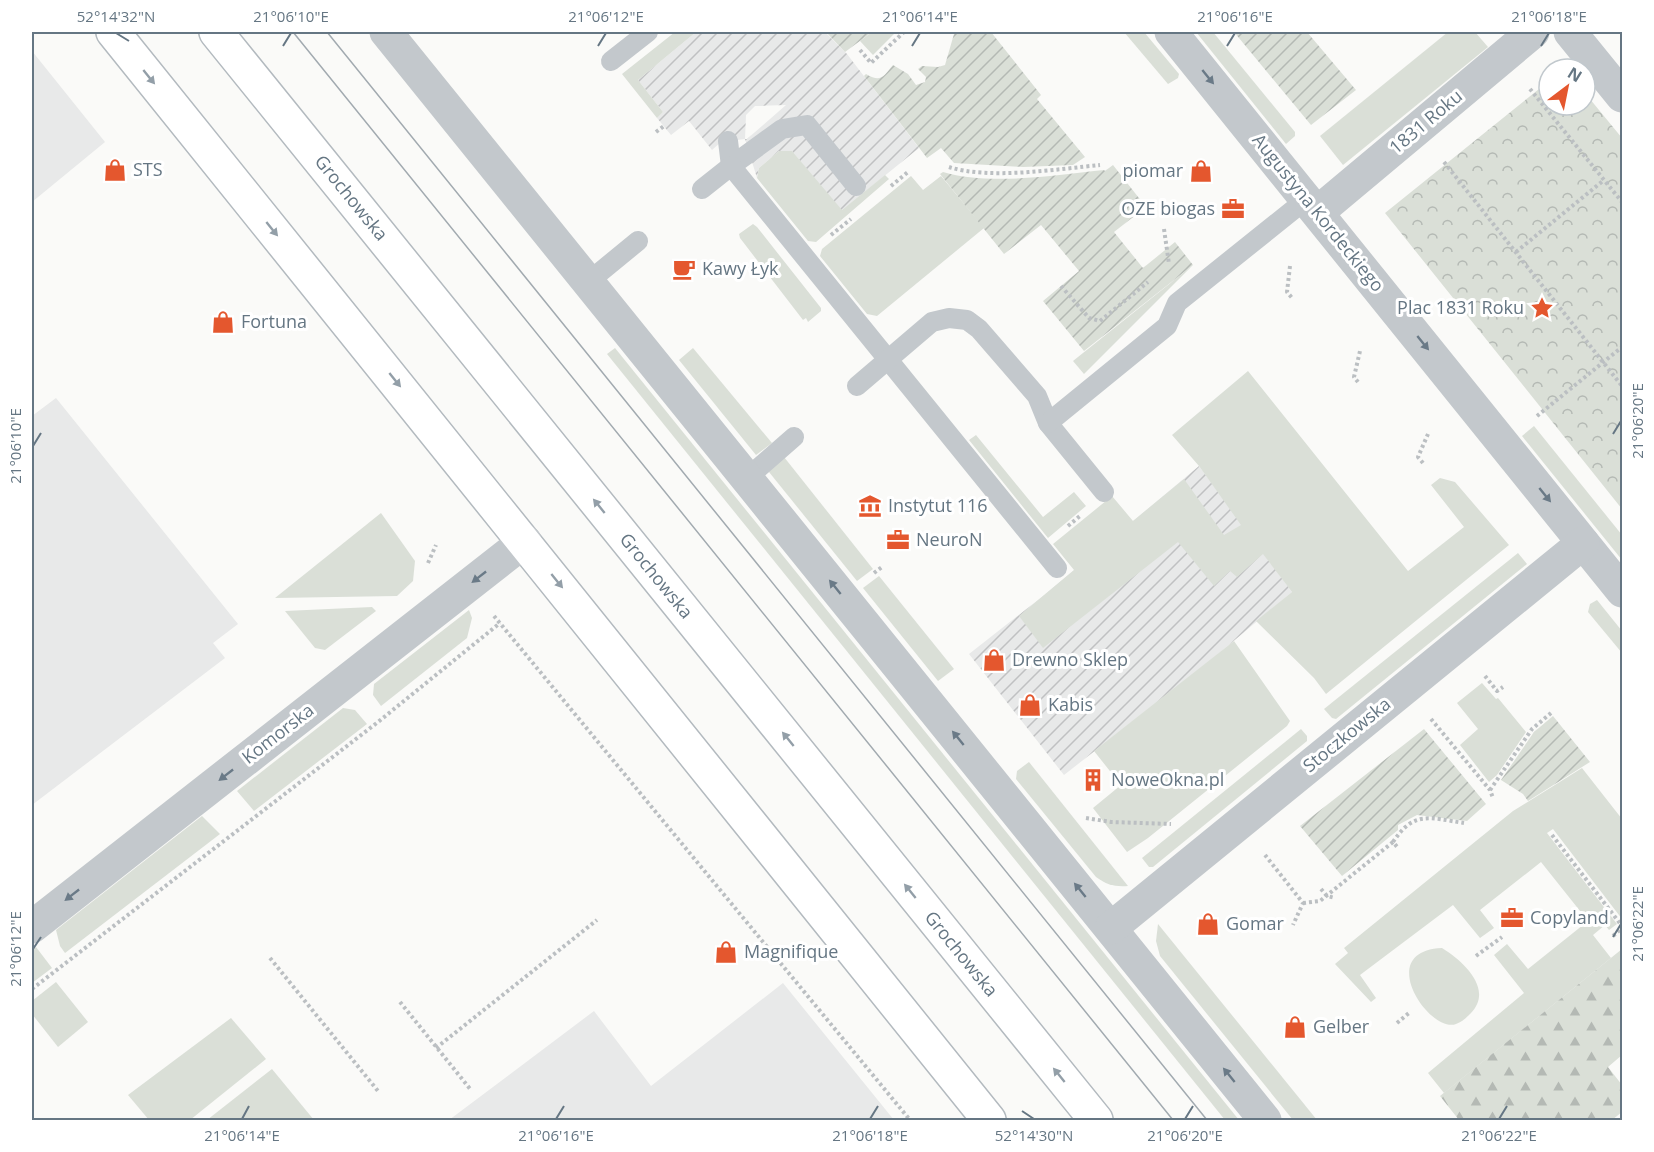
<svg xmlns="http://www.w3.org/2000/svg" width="1654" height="1152" font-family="'Open Sans',sans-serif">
	<defs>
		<pattern id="industrial-furrows" width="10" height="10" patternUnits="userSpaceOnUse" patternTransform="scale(1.5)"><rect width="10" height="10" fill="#e8e9e9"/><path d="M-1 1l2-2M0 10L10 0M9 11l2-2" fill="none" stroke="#c0c1c2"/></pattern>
		<pattern id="forest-firs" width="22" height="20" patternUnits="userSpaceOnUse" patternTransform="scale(1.5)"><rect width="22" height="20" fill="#dadfd7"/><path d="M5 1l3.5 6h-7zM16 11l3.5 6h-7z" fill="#b4b9b4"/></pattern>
		<pattern id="park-crowns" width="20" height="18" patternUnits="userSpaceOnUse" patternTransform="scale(1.5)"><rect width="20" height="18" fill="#dadfd7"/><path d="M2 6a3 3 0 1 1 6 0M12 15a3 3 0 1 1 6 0" fill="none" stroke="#b4b9b4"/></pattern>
		<pattern id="garden-furrows" width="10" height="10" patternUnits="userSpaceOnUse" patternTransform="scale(1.5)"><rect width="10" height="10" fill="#dadfd7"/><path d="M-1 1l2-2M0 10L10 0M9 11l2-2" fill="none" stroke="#b4b9b4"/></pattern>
	</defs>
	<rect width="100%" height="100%" fill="#fafaf8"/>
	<g fill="#e8e9e9">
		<polygon points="32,51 105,142 32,202 32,50"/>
		<polygon points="56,398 238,624 213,643 225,658 32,805 32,416"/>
		<polygon points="783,983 894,1120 449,1120 594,1011 651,1086"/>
	</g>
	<g fill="url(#industrial-furrows)" fill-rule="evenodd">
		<path d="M696,32h129l22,22 72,94 -78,63 -49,-60h-13l-20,17 -2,10 -12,-39 -24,3 -9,8 -23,-29 -18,14 -14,-17 6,-6 -25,-32zM786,105l-39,34h-2l1,-24 9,-9z"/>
		<polygon points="1199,466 1292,592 1211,660 1064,775 969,654 1043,596"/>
	</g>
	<g fill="#dadfd7">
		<polygon points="675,32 696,32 638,80 663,112 657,118 622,74"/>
		<polygon points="872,32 896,32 873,55 860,41"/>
		<polygon points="1124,32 1144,32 1179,74 1178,78 1168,84"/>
		<polygon points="1196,32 1213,32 1295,132 1295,136 1286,144"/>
		<polygon points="1448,32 1475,32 1488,47 1343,165 1320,136"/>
		<polygon points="779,151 792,151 842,210 885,175 889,179 816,242 808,241 757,178 759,168"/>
		<polygon points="911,176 923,190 941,176 984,228 877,316 867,314 820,256 822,249"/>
		<polygon points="753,224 757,227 821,308 821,311 808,322 806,318 803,320 740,238 739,234"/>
		<polygon points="1193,265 1084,374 1073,361"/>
		<polygon points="615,348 1239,1120 1225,1120 607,354"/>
		<polygon points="693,348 772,443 756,455 679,360"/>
		<polygon points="1248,371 1408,571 1464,527 1431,485 1440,478 1455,482 1509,545 1326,694 1314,678 1256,621 1292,592 1263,554 1237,577 1230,571 1214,586 1178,542 1043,648 1019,616 1074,570 1053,544 1112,496 1133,521 1184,479 1224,535 1241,525 1199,466 1172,435"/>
		<polygon points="1534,426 1622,535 1622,560 1522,436"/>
		<polygon points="976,435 1043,517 1074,492 1086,506 1048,538 969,440"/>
		<polygon points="784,457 873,569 857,581 769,472 772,465"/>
		<polygon points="381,513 415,561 413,581 397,596 275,598"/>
		<polygon points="1518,553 1527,564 1336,719 1332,718 1324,709"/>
		<polygon points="879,576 954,669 938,681 863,588"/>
		<polygon points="1597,600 1622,631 1622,653 1588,612 1590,604"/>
		<polygon points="372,607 376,611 325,650 315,648 285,611"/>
		<polygon points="469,610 472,618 467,638 381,706 373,695 374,684"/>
		<polygon points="1234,641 1290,721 1287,726 1148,838 1127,852 1093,808 1121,785 1094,751"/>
		<polygon points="1482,683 1496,699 1498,698 1526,732 1497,775 1489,782 1460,745 1478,729 1457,703"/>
		<polygon points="343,708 355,710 367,724 254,811 237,791"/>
		<polygon points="1301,729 1307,736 1307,741 1153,867 1149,867 1142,858"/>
		<path d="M1029,762l99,124c-13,1 -21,-1 -32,-9l-80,-98 1,-8z"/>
		<polygon points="1582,768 1622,819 1622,919 1553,829 1547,833 1617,924 1609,930 1605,925 1593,935 1611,958 1444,1093 1428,1073 1524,993 1494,955 1507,944 1528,969 1588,921 1541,862 1480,910 1494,928 1480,938 1453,905 1360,975 1376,998 1371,1002 1335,964 1348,953 1344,948 1513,811"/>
		<polygon points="202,816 220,834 65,953 60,946 56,930"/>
		<polygon points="1158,924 1317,1120 1293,1120 1160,956 1156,941"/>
		<polygon points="36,947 52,968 32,983 32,950"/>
		<path d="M1442,948c21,13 52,41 29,65 -4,4 -9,9 -15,11 -26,10 -83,-73 -14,-76z"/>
		<polygon points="56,982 88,1022 58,1047 32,1014 32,1001"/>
		<polygon points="231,1018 266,1059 190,1120 149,1120 128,1095"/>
		<polygon points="272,1069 314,1120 207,1120"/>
	</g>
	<polygon fill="url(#forest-firs)" points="1622,949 1622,1055 1608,1067 1622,1085 1622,1112 1612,1120 1459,1120 1440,1096"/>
	<polygon fill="url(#park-crowns)" points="1549,81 1549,105 1585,105 1585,93 1622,138 1622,509 1385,213"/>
	<g fill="url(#garden-furrows)">
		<polygon points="826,32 825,32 872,32 845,52"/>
		<path d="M952,32h39l50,63 -4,4 48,58 -12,8 -50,2 -69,-4 -13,-15 -14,10 -63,-82 2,-2c15,9 17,3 27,-9l15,9 8,11 9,-3 1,-5 -8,-8 4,-3 16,1 7,-2 9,-31z"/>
		<polygon points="1234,32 1307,32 1356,90 1311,125"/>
		<path d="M1113,165l33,42 -32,25 29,36 32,-26 18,23 -109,86 -41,-50 36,-30 -38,-46 -37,29 -64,-80 3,-2c47,14 113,3 161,-2l1,1z"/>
		<polygon points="1553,716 1590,762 1528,801 1523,794 1501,780 1534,732"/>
		<polygon points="1424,729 1486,804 1467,821 1417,815 1398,825 1398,830 1342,876 1300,826"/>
	</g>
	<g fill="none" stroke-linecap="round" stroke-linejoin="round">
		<g stroke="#b3babf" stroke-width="36">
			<g id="secondary">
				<polyline points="113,32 989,1120"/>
				<polyline points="216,32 1096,1120"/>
			</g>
		</g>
		<g stroke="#bbbfc2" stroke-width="4" stroke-dasharray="3 3" stroke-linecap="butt">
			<polyline points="860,50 871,63 904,32"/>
			<polyline points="1530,89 1622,202"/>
			<polyline points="656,132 664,126"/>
			<polyline points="1444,162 1622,386"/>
			<path d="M949,167c40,13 109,2 151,-2"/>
			<polyline points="891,186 908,172"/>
			<polyline points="1164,229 1169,264"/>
			<polyline points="831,235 851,219"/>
			<polyline points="1516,252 1604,180"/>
			<polyline points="1290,266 1287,292 1293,299"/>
			<polyline points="1061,286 1089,318 1100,321 1148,282"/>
			<polyline points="1358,382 1354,377 1360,351"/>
			<polyline points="1537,416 1622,347"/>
			<polyline points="1423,463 1418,457 1428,434"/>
			<polyline points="1068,526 1080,516"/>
			<polyline points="428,563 436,545"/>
			<polyline points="874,573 882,567"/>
			<polyline points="494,616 910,1120"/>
			<polyline points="1485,676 1497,691 1503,687"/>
			<polyline points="1431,719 1490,790 1493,798"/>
			<polyline points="1490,790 1532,729 1551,713"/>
			<polyline points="1086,818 1111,822 1171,824"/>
			<polyline points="1552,835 1622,926"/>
			<path d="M1393,842c21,-32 37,-24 71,-19"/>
			<polyline points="1265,855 1303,903 1293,925"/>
			<polyline points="1321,889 1327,896 1335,898"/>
			<polyline points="1303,903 1320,901 1393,842 1398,848"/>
			<polyline points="1613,936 1622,928"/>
			<polyline points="1476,956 1502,937"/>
			<polyline points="270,958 378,1091"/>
			<polyline points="32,989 378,722 500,623"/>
			<polyline points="400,1002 471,1090"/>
			<polyline points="1397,1023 1409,1013"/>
			<polyline points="436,1048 597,920"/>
		</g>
		<g stroke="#c3c8cc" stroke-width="20">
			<polyline points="611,61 648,32"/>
			<polyline points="728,141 731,166 782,129 807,125 856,186"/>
			<polyline points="702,189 731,166 1057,568"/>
			<polyline points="588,282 638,241"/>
			<polyline points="857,386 932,322 949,318 967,320 979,329 1037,396 1048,423 1104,492"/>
			<polyline points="1048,423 1167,326 1177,303 1308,198"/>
			<polyline points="747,478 794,437"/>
		</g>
		<g stroke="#c3c8cc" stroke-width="33">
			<polyline points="386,32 1265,1120"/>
			<polyline points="1171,32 1622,591"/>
			<polyline points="1570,32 1622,96"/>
			<polyline points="1318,212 1533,32"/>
			<polyline points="32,927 525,541"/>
			<polyline points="1111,928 1583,543"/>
		</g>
		<use href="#secondary" stroke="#fff" stroke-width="33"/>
		<g stroke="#a2aab0" stroke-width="1.5">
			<polyline points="293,32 1173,1120"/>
			<polyline points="327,32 1207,1120"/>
		</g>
	</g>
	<defs><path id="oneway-solid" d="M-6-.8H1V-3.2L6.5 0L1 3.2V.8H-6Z" transform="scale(1.5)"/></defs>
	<g fill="#939fa8">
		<use href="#oneway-solid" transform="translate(149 77) rotate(51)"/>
		<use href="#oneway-solid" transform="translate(272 229) rotate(51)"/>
		<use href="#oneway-solid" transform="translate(395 380) rotate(51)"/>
		<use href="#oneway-solid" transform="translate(599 506) rotate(-129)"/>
		<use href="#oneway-solid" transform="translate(557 581) rotate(51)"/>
		<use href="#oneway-solid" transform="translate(788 739) rotate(-129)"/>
		<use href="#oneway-solid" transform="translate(910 891) rotate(-129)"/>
		<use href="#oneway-solid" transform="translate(1059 1075) rotate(-129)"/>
	</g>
	<g fill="#6a7a87">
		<use href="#oneway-solid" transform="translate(1208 77) rotate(51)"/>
		<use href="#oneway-solid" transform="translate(1423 343) rotate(51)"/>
		<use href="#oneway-solid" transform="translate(1545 495) rotate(51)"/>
		<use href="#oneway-solid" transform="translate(479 577) rotate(142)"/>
		<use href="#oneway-solid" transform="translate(835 587) rotate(-129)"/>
		<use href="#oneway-solid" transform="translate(958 738) rotate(-129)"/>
		<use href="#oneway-solid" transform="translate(226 775) rotate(142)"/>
		<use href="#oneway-solid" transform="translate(1080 890) rotate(-129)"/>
		<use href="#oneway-solid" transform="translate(72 895) rotate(142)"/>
		<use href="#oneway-solid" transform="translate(1229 1075) rotate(-129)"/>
	</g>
	<path fill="none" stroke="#657683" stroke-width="2" d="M116,33l13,8M283,46l8,-13M598,46l8,-13M912,46l8,-13M1227,46l8,-13M1541,46l8,-13M1613,434l8,-13M33,446l8,-13M1613,937l8,-13M33,949l8,-12M1022,1111l12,8M242,1119l7,-13M556,1119l8,-13M870,1119l8,-13M1185,1119l8,-13M1499,1119l8,-13"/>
	<defs>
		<g id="shop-bare" transform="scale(1.8)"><path d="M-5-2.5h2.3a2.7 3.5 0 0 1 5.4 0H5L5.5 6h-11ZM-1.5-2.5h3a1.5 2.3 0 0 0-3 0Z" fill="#e4572e" stroke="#fff" stroke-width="2.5" paint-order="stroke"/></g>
		<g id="office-bare" transform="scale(1.8)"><path d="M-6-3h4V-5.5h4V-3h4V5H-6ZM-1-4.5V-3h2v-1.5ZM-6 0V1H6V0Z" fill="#e4572e" stroke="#fff" stroke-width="2.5" paint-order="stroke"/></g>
		<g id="cafe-bare" transform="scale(1.8)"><path d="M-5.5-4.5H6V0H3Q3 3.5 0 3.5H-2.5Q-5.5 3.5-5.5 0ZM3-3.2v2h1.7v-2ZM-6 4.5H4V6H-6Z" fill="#e4572e" stroke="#fff" stroke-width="2.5" paint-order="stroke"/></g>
		<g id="sight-bare" transform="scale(1.8)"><path d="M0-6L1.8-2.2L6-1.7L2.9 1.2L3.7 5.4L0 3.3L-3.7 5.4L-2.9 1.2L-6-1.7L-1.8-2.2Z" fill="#e4572e" stroke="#fff" stroke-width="2.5" paint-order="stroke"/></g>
		<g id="museum-bare" transform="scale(1.8)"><path d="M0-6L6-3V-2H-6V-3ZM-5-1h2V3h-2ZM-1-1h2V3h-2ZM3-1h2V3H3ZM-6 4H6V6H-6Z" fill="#e4572e" stroke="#fff" stroke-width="2.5" paint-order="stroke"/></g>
		<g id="building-bare" transform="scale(1.8)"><path d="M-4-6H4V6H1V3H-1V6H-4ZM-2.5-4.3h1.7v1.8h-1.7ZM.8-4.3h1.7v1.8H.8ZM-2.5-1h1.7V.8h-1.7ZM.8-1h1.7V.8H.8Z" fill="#e4572e" stroke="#fff" stroke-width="2.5" paint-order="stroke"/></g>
	</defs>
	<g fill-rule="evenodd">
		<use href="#shop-bare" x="115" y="170"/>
		<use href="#shop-bare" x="1201" y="171"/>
		<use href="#office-bare" x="1233" y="209"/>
		<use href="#cafe-bare" x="684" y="269"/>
		<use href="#sight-bare" x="1542" y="308"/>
		<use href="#shop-bare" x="223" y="322"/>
		<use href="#museum-bare" x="870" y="506"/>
		<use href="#office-bare" x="898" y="540"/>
		<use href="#shop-bare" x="994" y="660"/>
		<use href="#shop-bare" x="1030" y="705"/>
		<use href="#building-bare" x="1093" y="780"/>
		<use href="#office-bare" x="1512" y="918"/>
		<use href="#shop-bare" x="1208" y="924"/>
		<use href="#shop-bare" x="726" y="952"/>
		<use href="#shop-bare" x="1295" y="1027"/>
	</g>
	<g text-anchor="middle" stroke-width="6" stroke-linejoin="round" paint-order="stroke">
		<g font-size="18" fill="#657683" stroke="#fff">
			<text transform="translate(1426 122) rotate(-40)" y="6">1831 Roku</text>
			<text transform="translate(351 198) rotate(51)" y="6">Grochowska</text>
			<text transform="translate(1318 213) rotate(51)" y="6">Augustyna Kordeckiego</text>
			<text transform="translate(656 576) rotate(51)" y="6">Grochowska</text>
			<text transform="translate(278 734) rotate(-38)" y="6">Komorska</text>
			<text transform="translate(1347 735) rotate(-39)" y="6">Stoczkowska</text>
			<text transform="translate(961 954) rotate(51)" y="6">Grochowska</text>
		</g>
		<g font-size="18" fill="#657683" stroke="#fff" text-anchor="start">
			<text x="133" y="176">STS</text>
			<text x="1183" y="177" text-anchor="end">piomar</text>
			<text x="1215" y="215" text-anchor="end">OZE biogas</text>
			<text x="702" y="275">Kawy Łyk</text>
			<text x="1524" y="314" text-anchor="end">Plac 1831 Roku</text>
			<text x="241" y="328">Fortuna</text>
			<text x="888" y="512">Instytut 116</text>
			<text x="916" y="546">NeuroN</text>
			<text x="1012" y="666">Drewno Sklep</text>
			<text x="1048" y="711">Kabis</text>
			<text x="1111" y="786">NoweOkna.pl</text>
			<text x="1530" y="924">Copyland</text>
			<text x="1226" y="930">Gomar</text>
			<text x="744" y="958">Magnifique</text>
			<text x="1313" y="1033">Gelber</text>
		</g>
	</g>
	<rect width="1654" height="1152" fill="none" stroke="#ffffff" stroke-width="66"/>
	<g transform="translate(1567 87) rotate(32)"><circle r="28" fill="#ffffff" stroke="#c1c8cd" stroke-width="1.5"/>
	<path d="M0-4.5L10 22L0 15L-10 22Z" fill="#e4572e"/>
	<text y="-9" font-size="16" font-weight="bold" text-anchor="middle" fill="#657683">N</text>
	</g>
	<rect x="33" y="33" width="1588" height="1086" fill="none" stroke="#657683" stroke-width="2"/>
	<g font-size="15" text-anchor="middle" fill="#657683">
		<text x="116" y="22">52°14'32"N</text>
		<text x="291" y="22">21°06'10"E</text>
		<text x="606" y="22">21°06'12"E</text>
		<text x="920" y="22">21°06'14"E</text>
		<text x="1235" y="22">21°06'16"E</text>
		<text x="1549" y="22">21°06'18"E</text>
		<text transform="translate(1638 421) rotate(-90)" y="5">21°06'20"E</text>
		<text transform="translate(16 446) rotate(-90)" y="5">21°06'10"E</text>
		<text transform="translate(1638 924) rotate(-90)" y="5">21°06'22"E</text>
		<text transform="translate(16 949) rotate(-90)" y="5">21°06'12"E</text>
		<text x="242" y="1141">21°06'14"E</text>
		<text x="556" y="1141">21°06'16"E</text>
		<text x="870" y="1141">21°06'18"E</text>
		<text x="1034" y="1141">52°14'30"N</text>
		<text x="1185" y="1141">21°06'20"E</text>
		<text x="1499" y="1141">21°06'22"E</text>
	</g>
</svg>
